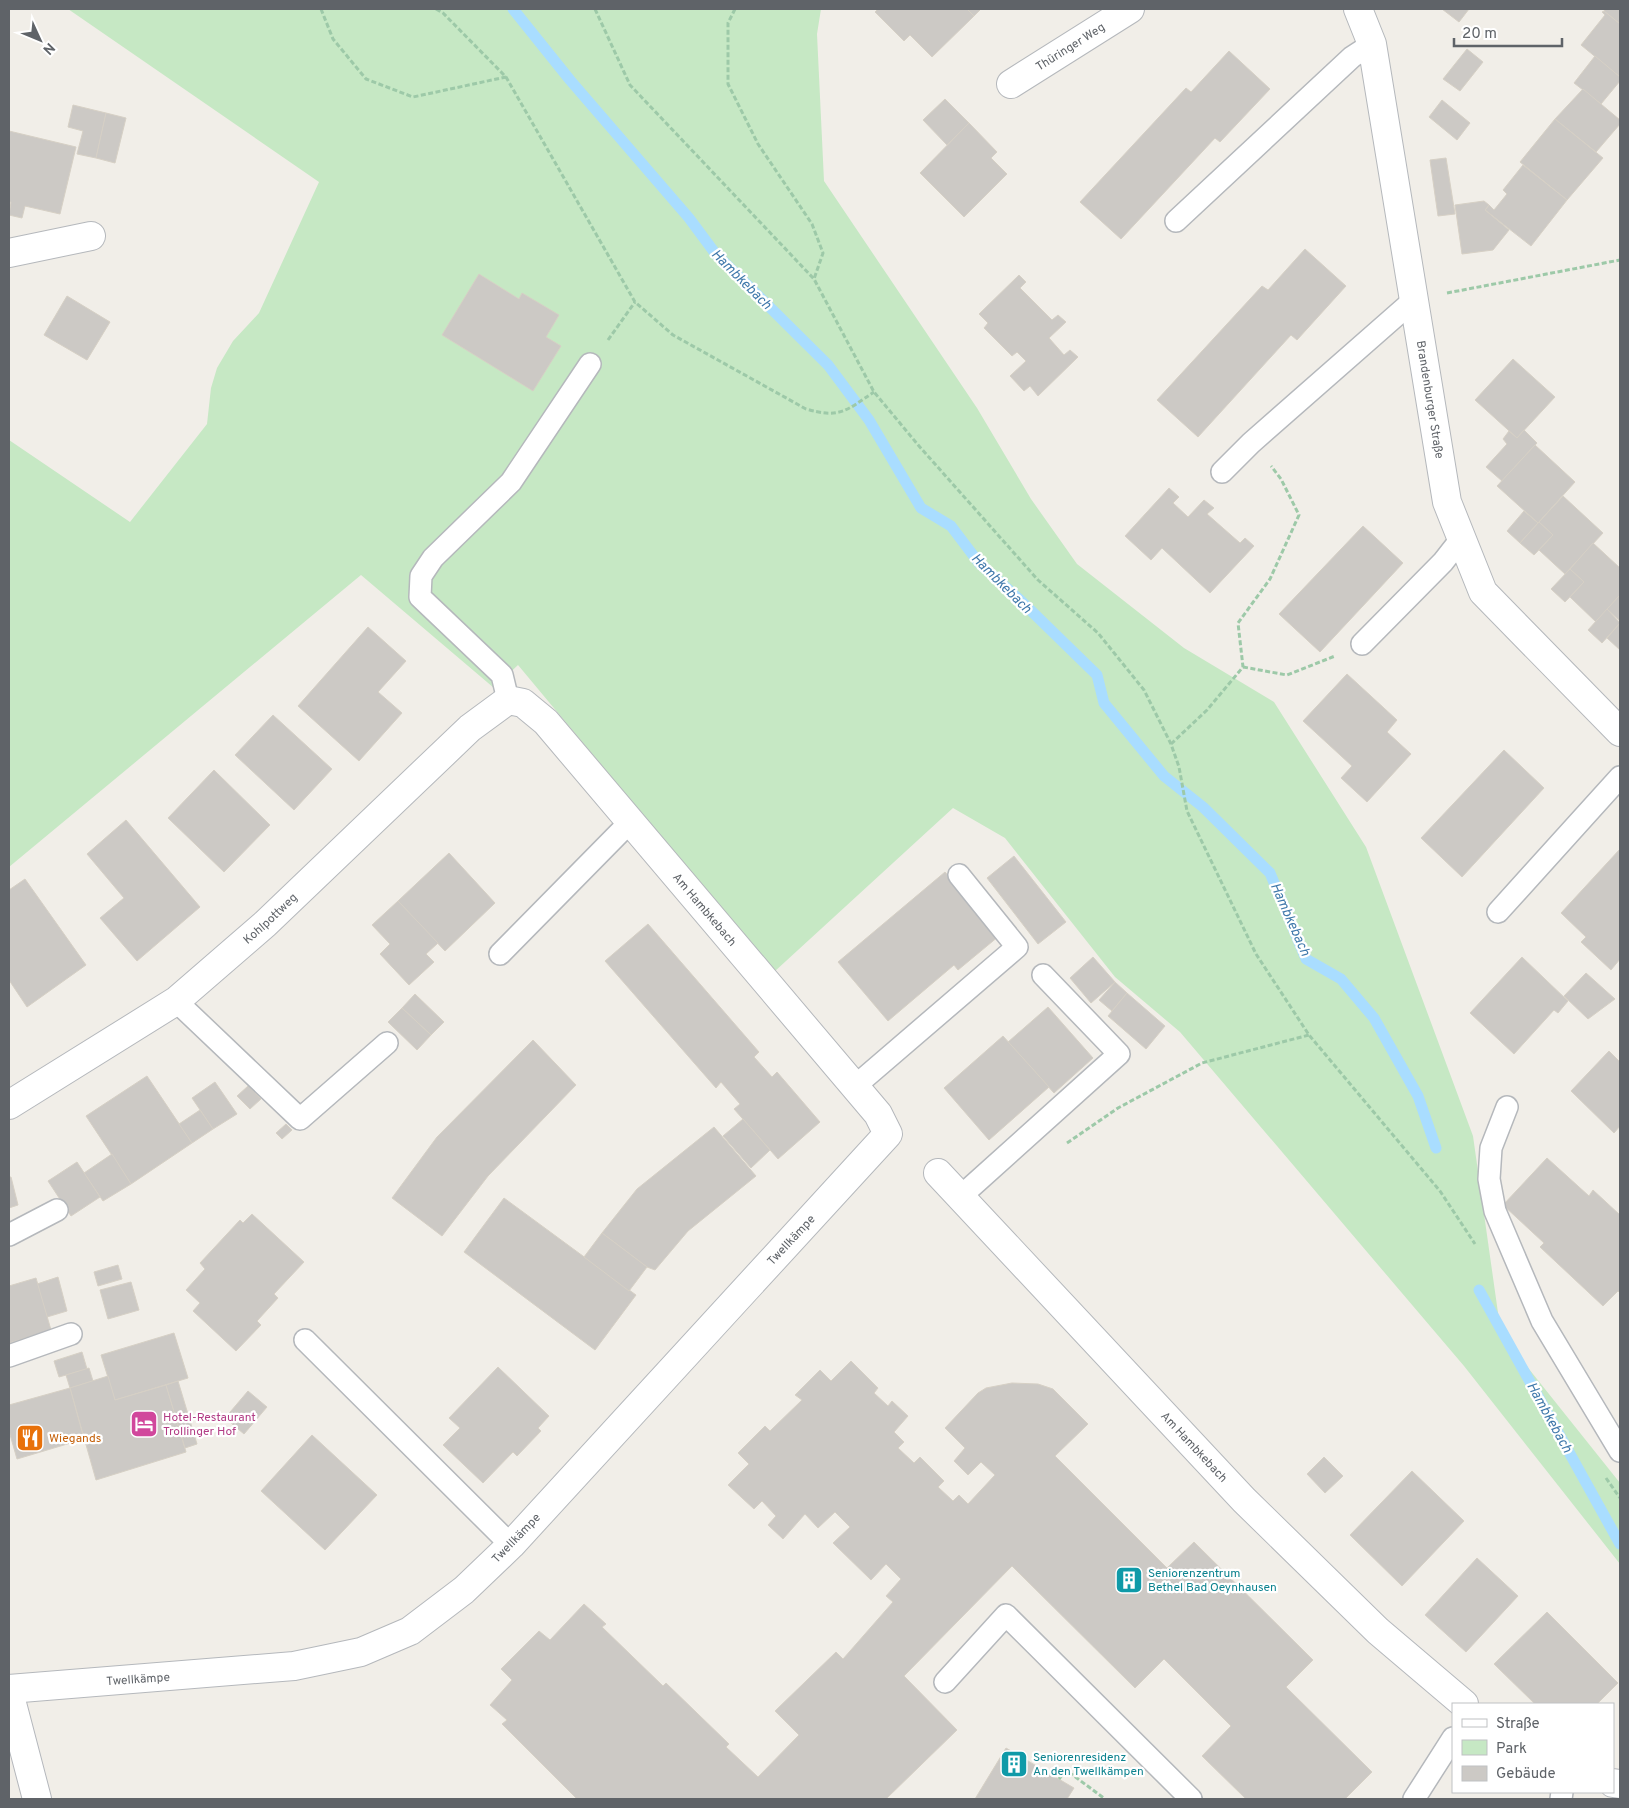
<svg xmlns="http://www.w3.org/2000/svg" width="1629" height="1808" font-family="Overpass,sans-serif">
	<rect width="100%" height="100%" fill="#f1eee8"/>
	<polygon fill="#c6e8c4" points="68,9 821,9 817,34 824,181 977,408 1031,499 1077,564 1184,648 1274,702 1366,847 1473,1136 1501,1334 1620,1483 1620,1564 1464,1366 1180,1032 1115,977 1005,838 953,808 774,972 518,665 494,688 361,575 9,867 9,440 130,522 207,424 211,388 217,368 233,341 259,313 319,182"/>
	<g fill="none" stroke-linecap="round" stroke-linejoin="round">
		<g stroke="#a9ddff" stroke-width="11">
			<polyline points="513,9 570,80 689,218 715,253 828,365 869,420 921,508 951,526 979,563 1019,599 1097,675 1104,703 1164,776 1203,807 1270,873 1306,959 1341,979 1374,1018 1418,1096 1436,1148"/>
			<polyline points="1479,1290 1620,1544"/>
		</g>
	</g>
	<g fill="#ccc9c5" stroke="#d6d0c5">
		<polygon points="878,9 967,9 974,16 932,57 910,35 904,41 875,12"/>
		<polygon points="967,9 981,9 974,16"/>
		<polygon points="1442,9 1469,9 1459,22"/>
		<polygon points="1606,9 1620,9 1620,24 1604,11"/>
		<polygon points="1604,11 1620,24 1620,77 1581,45 1605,15 1602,12"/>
		<polygon points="1467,49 1483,62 1460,91 1443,79"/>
		<polygon points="1229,51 1270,89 1220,142 1215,138 1121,239 1080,202 1186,88 1191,92"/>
		<polygon points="1595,56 1620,77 1620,81 1601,104 1574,83"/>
		<polygon points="1583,89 1620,120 1620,124 1596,152 1555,119"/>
		<polygon points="945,99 969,123 947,145 923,120"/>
		<polygon points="1442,100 1470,123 1457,140 1429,117"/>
		<polygon points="73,105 106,113 96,158 77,154 83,131 68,127"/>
		<polygon points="106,113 126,118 115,163 96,158"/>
		<polygon points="1555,119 1603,158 1567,200 1520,162"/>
		<polygon points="969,123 997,152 991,158 1007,174 964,217 920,173"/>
		<polygon points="9,131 76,147 60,214 25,206 22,218 9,215 11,202 9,202"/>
		<polygon points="1446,158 1455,214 1438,216 1430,160"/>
		<polygon points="1523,165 1567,200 1531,246 1485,210 1489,205 1494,210 1507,194 1503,190"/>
		<polygon points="1484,201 1489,205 1485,210 1509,230 1493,250 1462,254 1455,205"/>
		<polygon points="1305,249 1346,286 1297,340 1291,335 1198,437 1157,400 1262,286 1268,290"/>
		<polygon points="479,274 519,299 522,293 559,315 546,337 561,346 533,391 442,335"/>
		<polygon points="1019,275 1026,282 1020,288 1052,320 1058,315 1066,322 1049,338 1064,355 1070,350 1078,357 1038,396 1030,386 1024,391 1010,376 1026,361 1017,352 1012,356 984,328 988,323 979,314"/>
		<polygon points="67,296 110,322 87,360 44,335"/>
		<polygon points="1513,359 1555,397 1517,438 1475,400"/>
		<polygon points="1524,430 1537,443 1502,481 1486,467 1507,444 1503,439 1509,431 1517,438"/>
		<polygon points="1535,445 1575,482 1538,523 1497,486"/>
		<polygon points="1169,488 1179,497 1173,503 1188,517 1204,500 1214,508 1207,514 1240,543 1245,538 1254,546 1210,593 1162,548 1151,560 1125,536"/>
		<polygon points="1563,496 1603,533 1565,574 1539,550 1553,535 1539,522"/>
		<polygon points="1524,511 1538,523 1520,543 1507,531"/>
		<polygon points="1539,522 1553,535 1534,555 1520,543"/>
		<polygon points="1363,526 1403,563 1320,652 1279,614"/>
		<polygon points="1593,543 1620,568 1620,595 1596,622 1570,597 1584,582 1570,569"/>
		<polygon points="1570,569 1584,582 1565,602 1551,589"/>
		<polygon points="1620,595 1620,621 1607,609"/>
		<polygon points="1607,609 1620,623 1602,643 1588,630"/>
		<polygon points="1620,623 1620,650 1607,638"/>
		<polygon points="368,627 406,661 378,692 402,713 359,761 298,706"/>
		<polygon points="1347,674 1397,720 1387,732 1411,754 1367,802 1341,778 1352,766 1303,721"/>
		<polygon points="273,715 332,769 294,810 235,755"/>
		<polygon points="1504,750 1544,788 1462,877 1421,838"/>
		<polygon points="214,770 270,825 224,872 168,818"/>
		<polygon points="126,820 200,907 137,961 100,918 124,898 87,854"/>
		<polygon points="1620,849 1620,959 1611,970 1581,942 1586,937 1561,913"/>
		<polygon points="449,853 495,903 445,951 398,901"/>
		<polygon points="1014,856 1066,922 1038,944 987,878"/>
		<polygon points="945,872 999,936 958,970 954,965 888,1021 838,962"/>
		<polygon points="25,879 86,965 27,1007 9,980 9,890"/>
		<polygon points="398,901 438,943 426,954 434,962 409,985 380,954 390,944 372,925"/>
		<polygon points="648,924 759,1052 754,1057 772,1077 777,1072 820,1122 778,1159 734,1109 740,1104 721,1082 716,1088 605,961"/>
		<polygon points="1093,957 1115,982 1091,1003 1070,978"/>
		<polygon points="1522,957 1568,1001 1558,1013 1554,1010 1514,1054 1470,1013"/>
		<polygon points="1586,973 1615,999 1588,1019 1564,996"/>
		<polygon points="1115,982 1127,993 1112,1011 1099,1000"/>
		<polygon points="1127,993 1165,1026 1146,1049 1108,1016"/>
		<polygon points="415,994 444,1022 431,1035 402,1008"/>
		<polygon points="1048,1007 1093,1058 1054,1093 1008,1042"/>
		<polygon points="402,1008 431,1035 417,1050 388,1022"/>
		<polygon points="1003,1036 1049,1087 989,1140 944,1088"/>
		<polygon points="533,1040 576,1085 488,1176 442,1236 392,1198 437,1137"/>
		<polygon points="1609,1051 1620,1062 1620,1126 1614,1133 1571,1091"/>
		<polygon points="147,1076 192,1143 131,1184 86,1116"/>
		<polygon points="215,1082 237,1114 213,1129 192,1098"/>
		<polygon points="248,1086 261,1099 250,1109 237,1096"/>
		<polygon points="200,1110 213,1129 192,1143 179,1124"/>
		<polygon points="743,1119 770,1150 751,1168 723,1136"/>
		<polygon points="286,1124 292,1130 282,1139 276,1133"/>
		<polygon points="714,1127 756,1176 688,1231 655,1270 647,1267 602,1233 637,1189"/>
		<polygon points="112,1154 131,1184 103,1201 84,1173"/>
		<polygon points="1547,1158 1589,1196 1593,1190 1620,1215 1620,1293 1618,1291 1603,1306 1540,1247 1544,1243 1503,1205"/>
		<polygon points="77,1162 100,1197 71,1216 48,1181"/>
		<polygon points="9,1177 11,1177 18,1205 9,1208"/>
		<polygon points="504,1198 636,1295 595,1350 464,1252"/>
		<polygon points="252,1214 304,1262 274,1294 278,1298 257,1321 261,1325 236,1351 193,1311 200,1303 186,1290 205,1269 200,1263 240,1220 243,1223"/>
		<polygon points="602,1233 647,1267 629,1291 584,1257"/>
		<polygon points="118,1265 122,1279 98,1286 94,1272"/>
		<polygon points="58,1277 67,1311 47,1317 37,1284"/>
		<polygon points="36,1278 51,1330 9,1343 9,1286"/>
		<polygon points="131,1282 139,1310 108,1319 100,1290"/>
		<polygon points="174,1333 188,1378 115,1400 101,1355"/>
		<polygon points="82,1352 87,1369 59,1377 54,1361"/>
		<polygon points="851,1361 878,1388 874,1393 888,1406 892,1401 908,1416 894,1432 904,1442 898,1448 914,1463 920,1457 944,1481 938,1487 953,1501 959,1495 968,1504 995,1475 981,1462 968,1475 954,1461 965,1448 945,1428 978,1393 986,1388 1012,1383 1038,1384 1053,1389 1088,1424 1055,1456 1167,1568 1194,1542 1313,1660 1286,1687 1372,1772 1345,1799 1246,1799 1202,1756 1231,1726 1164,1659 1135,1688 1012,1566 904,1676 957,1730 886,1799 577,1799 502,1724 507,1720 490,1705 512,1680 501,1669 539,1631 550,1640 584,1604 606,1624 602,1627 663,1686 666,1683 729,1744 726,1747 758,1777 799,1735 775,1711 836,1652 843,1659 893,1602 886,1596 901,1579 886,1564 871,1580 833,1543 850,1527 835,1512 818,1528 805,1514 783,1539 768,1525 776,1516 762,1501 754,1509 728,1485 749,1464 738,1453 765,1426 770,1431 802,1400 795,1395 820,1370 831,1381"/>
		<polygon points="498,1367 549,1416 538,1428 541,1431 517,1456 513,1452 483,1483 443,1445 460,1428 449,1418"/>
		<polygon points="89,1368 93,1381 70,1388 66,1375"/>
		<polygon points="108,1376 115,1400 166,1385 186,1452 96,1480 70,1388"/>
		<polygon points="178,1381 197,1444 185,1448 166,1385"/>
		<polygon points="70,1388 84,1439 17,1459 9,1431 9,1405"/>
		<polygon points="248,1391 267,1407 244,1434 225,1418"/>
		<polygon points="312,1435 377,1495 325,1550 261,1491"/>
		<polygon points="1324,1457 1343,1476 1325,1493 1307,1474"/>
		<polygon points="1412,1471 1464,1521 1402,1586 1350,1535"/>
		<polygon points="1477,1558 1518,1596 1466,1652 1425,1615"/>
		<polygon points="1547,1612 1618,1683 1597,1704 1535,1704 1494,1664"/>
		<polygon points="1006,1748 1074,1788 1067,1799 975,1799"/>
	</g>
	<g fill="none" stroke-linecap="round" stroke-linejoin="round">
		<g stroke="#b5b8bc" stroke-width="24">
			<g id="lane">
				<polyline points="1176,221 1352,57 1372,44"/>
				<polyline points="1222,472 1251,443 1415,299"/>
				<polyline points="1362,644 1443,562 1461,539"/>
				<polyline points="508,700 502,675 420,597 421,576 433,558 511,482 590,364"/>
				<polyline points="1498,912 1620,777"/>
				<polyline points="500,954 631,821"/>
				<polyline points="176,1001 300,1119 387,1043"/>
				<polyline points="854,1087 1017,947 959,875"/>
				<polyline points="1507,1107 1491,1148 1489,1179 1495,1211 1542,1321 1620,1451"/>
				<polyline points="960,1197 1119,1054 1043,975"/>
				<polyline points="9,1235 57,1210"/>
				<polyline points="305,1340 511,1545"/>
				<polyline points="9,1356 71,1334"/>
				<polyline points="945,1682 1006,1615 1191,1799"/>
				<polyline points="1414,1799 1453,1738"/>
				<polyline points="1561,1799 1562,1792"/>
			</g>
		</g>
		<g stroke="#b5b8bc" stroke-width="30">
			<g id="street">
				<path id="s1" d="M1358,9l14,35 75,458 36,90 137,140"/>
				<path id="s2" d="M1011,84l119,-75"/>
				<polyline points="9,253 91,236"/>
				<path id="s3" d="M9,1105l167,-104 89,-77 205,-196 38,-28 15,3 23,19 332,392 10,20 -377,411 -47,45 -54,41 -49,21 -67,14 -285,23"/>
				<path id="s4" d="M938,1173l306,327 134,131 86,73"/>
				<polyline points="1613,1783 1620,1784"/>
			</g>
		</g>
		<g stroke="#b4b7bc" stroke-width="30">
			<polyline id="secondary" points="9,1692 37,1799"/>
		</g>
		<g stroke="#9dc9a8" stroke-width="3" stroke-dasharray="5 2.5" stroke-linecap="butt">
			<polyline points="321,9 333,39 366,79 413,97 506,77"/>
			<path d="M436,9l7,4 63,64 129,225 38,33 133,74c34,10 41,1 68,-17"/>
			<polyline points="595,9 630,85 814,279 874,392 919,446 1038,580 1098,633 1144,690 1171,744 1179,767 1187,811 1256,954 1309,1035 1440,1191 1475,1244"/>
			<polyline points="735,9 728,23 728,84 758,144 812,224 823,253 814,279"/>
			<polyline points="1447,293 1620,260"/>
			<polyline points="608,340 635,302"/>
			<polyline points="1243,667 1287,675 1335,656"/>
			<polyline points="1171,744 1207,710 1243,667 1238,623 1270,579 1299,515 1281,479 1271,466"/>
			<polyline points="1067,1143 1118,1108 1202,1063 1309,1035"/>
			<polyline points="1606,1478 1620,1498"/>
			<polyline points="1059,1779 1066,1770 1105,1799"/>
		</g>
		<use href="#lane" stroke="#fff" stroke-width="21"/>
		<use href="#street" stroke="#fff" stroke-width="28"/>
		<use href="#secondary" stroke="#fff" stroke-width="28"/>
	</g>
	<defs>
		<g id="hotel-square" transform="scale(1.4375)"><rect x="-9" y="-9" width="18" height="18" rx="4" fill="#d1479c" stroke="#fff"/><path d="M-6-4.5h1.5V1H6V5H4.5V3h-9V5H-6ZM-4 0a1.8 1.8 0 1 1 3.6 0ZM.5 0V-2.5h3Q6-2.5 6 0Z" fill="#fff"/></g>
		<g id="restaurant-square" transform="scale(1.4375)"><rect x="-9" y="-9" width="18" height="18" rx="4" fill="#e8710a" stroke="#fff"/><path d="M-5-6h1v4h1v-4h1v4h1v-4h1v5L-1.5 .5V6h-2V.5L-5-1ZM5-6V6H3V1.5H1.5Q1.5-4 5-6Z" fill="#fff"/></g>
		<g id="building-square" transform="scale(1.4375)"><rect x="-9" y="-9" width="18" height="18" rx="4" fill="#0f9aa8" stroke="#fff"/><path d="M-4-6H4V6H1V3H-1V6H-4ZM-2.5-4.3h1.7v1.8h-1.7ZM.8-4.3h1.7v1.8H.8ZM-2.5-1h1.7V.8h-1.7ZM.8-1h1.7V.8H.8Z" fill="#fff"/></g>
	</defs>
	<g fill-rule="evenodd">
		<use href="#hotel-square" x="144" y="1424"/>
		<use href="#restaurant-square" x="30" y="1438"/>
		<use href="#building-square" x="1129" y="1580"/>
		<use href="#building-square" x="1014" y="1764"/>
	</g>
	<g text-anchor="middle" stroke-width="4.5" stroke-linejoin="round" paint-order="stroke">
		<g font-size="12" fill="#5f6368" stroke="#fff">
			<text dy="4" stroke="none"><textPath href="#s2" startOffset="70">Thüringer Weg</textPath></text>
			<text dy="4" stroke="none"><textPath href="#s1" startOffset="398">Brandenburger Straße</textPath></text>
			<text dy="4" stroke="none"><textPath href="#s3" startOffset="936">Am Hambkebach</textPath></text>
			<text dy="4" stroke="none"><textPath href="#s3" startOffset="322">Kohlpottweg</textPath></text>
			<text transform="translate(791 1240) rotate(-47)" y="4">Twellkämpe</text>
			<text dy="4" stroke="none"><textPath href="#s4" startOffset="375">Am Hambkebach</textPath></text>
			<text transform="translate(516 1538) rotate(-46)" y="4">Twellkämpe</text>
			<text transform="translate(138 1679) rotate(-4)" y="4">Twellkämpe</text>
		</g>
		<g font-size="12" fill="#b23c85" stroke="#fff" text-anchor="start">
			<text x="163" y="1421">Hotel-Restaurant<tspan x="163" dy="14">Trollinger Hof</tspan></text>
		</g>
		<g font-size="12" fill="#c56008" stroke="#fff" text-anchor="start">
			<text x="49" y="1442">Wiegands</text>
		</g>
		<g font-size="12" fill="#0d838f" stroke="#fff" text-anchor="start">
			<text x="1148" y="1577">Seniorenzentrum<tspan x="1148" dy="14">Bethel Bad Oeynhausen</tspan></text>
			<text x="1033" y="1761">Seniorenresidenz<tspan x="1033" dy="14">An den Twellkämpen</tspan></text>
		</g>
		<g font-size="14" font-style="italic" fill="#4079ab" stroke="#fff">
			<text transform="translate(742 279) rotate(45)" y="5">Hambkebach</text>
			<text transform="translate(1002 583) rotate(45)" y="5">Hambkebach</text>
			<text transform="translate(1291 919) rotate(66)" y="5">Hambkebach</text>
			<text transform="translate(1550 1417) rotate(61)" y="5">Hambkebach</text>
		</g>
	</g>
	<rect width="1629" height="1808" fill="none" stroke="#5f6368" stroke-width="20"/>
	<rect x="1452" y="1703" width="162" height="90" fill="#ffffff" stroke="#bfc1c3"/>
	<rect x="1462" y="1719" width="25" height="8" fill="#ffffff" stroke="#bfc1c3"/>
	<text x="1496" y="1728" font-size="15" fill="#5f6368">Straße</text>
	<rect x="1462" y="1740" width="25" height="15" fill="#c6e8c4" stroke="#bfc1c3"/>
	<text x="1496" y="1753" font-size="15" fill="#5f6368">Park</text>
	<rect x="1462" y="1766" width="25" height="15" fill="#ccc9c5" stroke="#bfc1c3"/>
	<text x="1496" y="1778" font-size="15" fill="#5f6368">Gebäude</text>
	<g transform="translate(40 40) rotate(134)" stroke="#ffffff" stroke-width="4" paint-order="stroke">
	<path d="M0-4L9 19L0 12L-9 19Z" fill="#5f6368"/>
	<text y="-8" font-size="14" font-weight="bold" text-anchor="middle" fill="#5f6368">N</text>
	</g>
	<path d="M1454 38v8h108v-8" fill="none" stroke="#5f6368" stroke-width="2.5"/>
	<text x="1462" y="38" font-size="15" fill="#5f6368" stroke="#ffffff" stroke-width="4" paint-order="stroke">20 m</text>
</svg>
